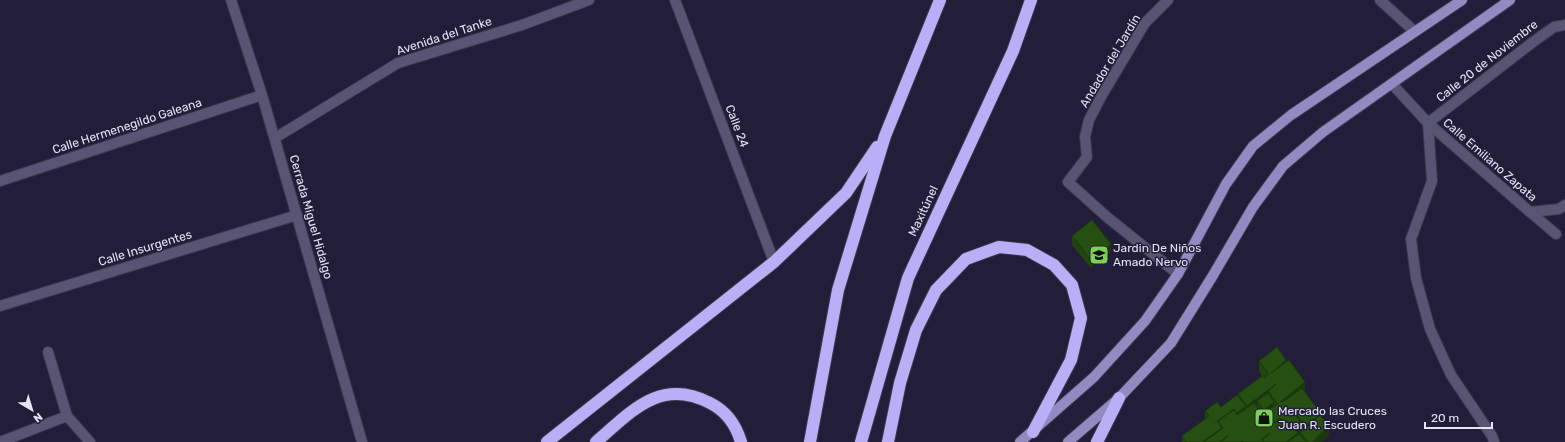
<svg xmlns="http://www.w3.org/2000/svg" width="1565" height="442" font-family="Rubik,sans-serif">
	<rect width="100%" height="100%" fill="#221e39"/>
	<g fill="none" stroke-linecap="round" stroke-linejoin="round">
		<g stroke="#3c374e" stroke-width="12">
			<g id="minor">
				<polyline points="231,0 262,95 362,442"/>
				<polyline points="675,0 774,262"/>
				<polyline points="1168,0 1145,23 1102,95 1089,120 1085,137 1087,157 1068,182 1107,217 1178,274"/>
				<polyline points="1380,0 1414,31"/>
				<polyline points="1392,84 1428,123 1530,212 1559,209 1565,205"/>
				<polyline points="1428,123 1432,181 1411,239 1416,278 1430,329 1451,375 1492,436 1494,442"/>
				<polyline points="1428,123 1533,42 1554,27 1565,25"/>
				<polyline points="275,138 398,63 522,25 589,0"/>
				<polyline points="0,181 262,95"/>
				<polyline points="1530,212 1556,234"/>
				<polyline points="0,306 297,215"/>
				<polyline points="48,352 67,416"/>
				<polyline points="0,442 67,416 90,442"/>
			</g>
		</g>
		<g stroke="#3c374e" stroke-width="12">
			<g id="major">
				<polyline points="1020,442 1094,377 1145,321 1178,274 1226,184 1253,146 1291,115 1462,0"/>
				<polyline points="1068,442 1119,398 1171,343 1212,277 1253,207 1283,166 1323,132 1510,0"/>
			</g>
		</g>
		<g stroke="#3c374e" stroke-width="14">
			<g id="highway">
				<polyline points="547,442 774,262 846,193 877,147"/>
				<path d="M596,442c35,-30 64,-65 114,-39 16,8 26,22 31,39"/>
				<polyline points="810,442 838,290 885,136 940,0"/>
				<polyline points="861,442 908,278 1013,51 1031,0"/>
				<polyline points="888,442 900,383 916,330 936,290 966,259 999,247 1027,250 1054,265 1072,285 1081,318 1071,360 1033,432"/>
				<polyline points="1097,442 1119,398"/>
			</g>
		</g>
		<use href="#minor" stroke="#585473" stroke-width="10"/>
		<use href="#major" stroke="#928bc2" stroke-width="10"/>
		<use href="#highway" stroke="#b9aff6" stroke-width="12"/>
	</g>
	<g fill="#20450f">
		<polygon points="1072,236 1111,252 1091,268 1072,245"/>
		<polygon points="1259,361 1286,362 1305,392 1321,415 1329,435 1322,442 1186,442 1205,419 1205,411 1221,407 1238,397 1238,394 1262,376 1259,371"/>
		<polygon points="1182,436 1186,442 1182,442"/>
	</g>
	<g fill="#1a380c">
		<polygon points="1111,244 1111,252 1091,268 1091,260"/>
		<polygon points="1305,382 1305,392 1280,411 1280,402"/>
		<polygon points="1276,384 1268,391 1268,400 1257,401 1257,408 1247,416 1247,406"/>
		<polygon points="1274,402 1274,412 1264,420 1264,410"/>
		<polygon points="1246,406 1246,416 1237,423 1237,413"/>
		<polygon points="1234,409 1234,419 1218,421 1218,430 1222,428 1222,437 1215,442 1202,442 1217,421"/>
		<polygon points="1321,414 1321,424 1305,436 1305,426"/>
		<polygon points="1301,423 1301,432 1298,435 1298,442 1286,442 1294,428"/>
		<polygon points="1329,425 1329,435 1322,442 1313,442"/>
	</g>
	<g fill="#255011" stroke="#1a380c" fill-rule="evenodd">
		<polygon points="1092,220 1111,244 1091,260 1072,236"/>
		<path d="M1277,347l9,13 -15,13 18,-13 16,22 -25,20 6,-2 16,-12 19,26 -16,12 -13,-17 9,14 -7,5 4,5 -12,9h-22l-2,-2 8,-7 -9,6 2,3h-20l-1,-1 -1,1h-20l8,-7 -10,7h-15l19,-14 -5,-7 16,-11 3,5 17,-12 7,10 17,-9 -10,-13 8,-7 -29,22 -9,-12 24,-18 2,2 5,-4 -10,-13zM1280,418l1,1 -9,5z"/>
		<polygon points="1268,393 1274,402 1264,410 1257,401"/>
		<polygon points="1237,395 1246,406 1237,413 1234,409 1217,421 1222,428 1202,442 1186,442 1182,436 1209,416 1205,411 1217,402 1221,407"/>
		<polygon points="1320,415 1329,425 1313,442 1308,442 1300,433"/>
		<polygon points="1299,434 1306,442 1288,442"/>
	</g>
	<defs>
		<g id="school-square" transform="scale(1)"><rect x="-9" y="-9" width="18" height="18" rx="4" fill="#7bd156" stroke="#221e39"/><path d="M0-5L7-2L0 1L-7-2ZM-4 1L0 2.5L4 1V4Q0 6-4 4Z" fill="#111"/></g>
		<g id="shop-square" transform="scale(1)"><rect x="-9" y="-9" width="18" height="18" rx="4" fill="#7bd156" stroke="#221e39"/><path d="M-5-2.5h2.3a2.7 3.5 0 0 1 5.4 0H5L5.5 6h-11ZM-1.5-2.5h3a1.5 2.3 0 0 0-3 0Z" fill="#111"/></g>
	</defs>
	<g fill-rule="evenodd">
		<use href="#school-square" x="1099" y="255"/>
		<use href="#shop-square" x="1264" y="418"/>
	</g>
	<g text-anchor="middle" stroke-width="3" stroke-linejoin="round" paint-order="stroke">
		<g font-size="12" fill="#e5e3f6" stroke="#221e39">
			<text transform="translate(444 36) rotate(-18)" y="4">Avenida del Tanke</text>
			<text transform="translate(1110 61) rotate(-59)" y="4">Andador del Jardín</text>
			<text transform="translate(1487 61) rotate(-38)" y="4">Calle 20 de Noviembre</text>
			<text transform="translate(127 126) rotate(-18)" y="4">Calle Hermenegildo Galeana</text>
			<text transform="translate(737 126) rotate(69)" y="4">Calle 24</text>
			<text transform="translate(1490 160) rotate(41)" y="4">Calle Emiliano Zapata</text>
			<text transform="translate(923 211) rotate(-65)" y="4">Maxitúnel</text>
			<text transform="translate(311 217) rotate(74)" y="4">Cerrada Miguel Hidalgo</text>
			<text transform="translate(145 248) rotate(-17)" y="4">Calle Insurgentes</text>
		</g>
		<g font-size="12" fill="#e5e3f6" stroke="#221e39" text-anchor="start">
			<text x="1113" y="252">Jardin De Niños<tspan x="1113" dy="14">Amado Nervo</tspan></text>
			<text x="1278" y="415">Mercado las Cruces<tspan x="1278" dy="14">Juan R. Escudero</tspan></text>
		</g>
	</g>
	<g transform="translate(32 410) rotate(142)" stroke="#221e39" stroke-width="3" paint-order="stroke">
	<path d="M0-3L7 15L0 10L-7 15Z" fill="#e5e3f6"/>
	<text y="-6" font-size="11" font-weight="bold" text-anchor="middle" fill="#e5e3f6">N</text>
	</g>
	<path d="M1425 422v6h67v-6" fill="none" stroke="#e5e3f6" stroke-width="2"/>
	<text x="1431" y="422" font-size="12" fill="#e5e3f6" stroke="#221e39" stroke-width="3" paint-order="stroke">20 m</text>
</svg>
